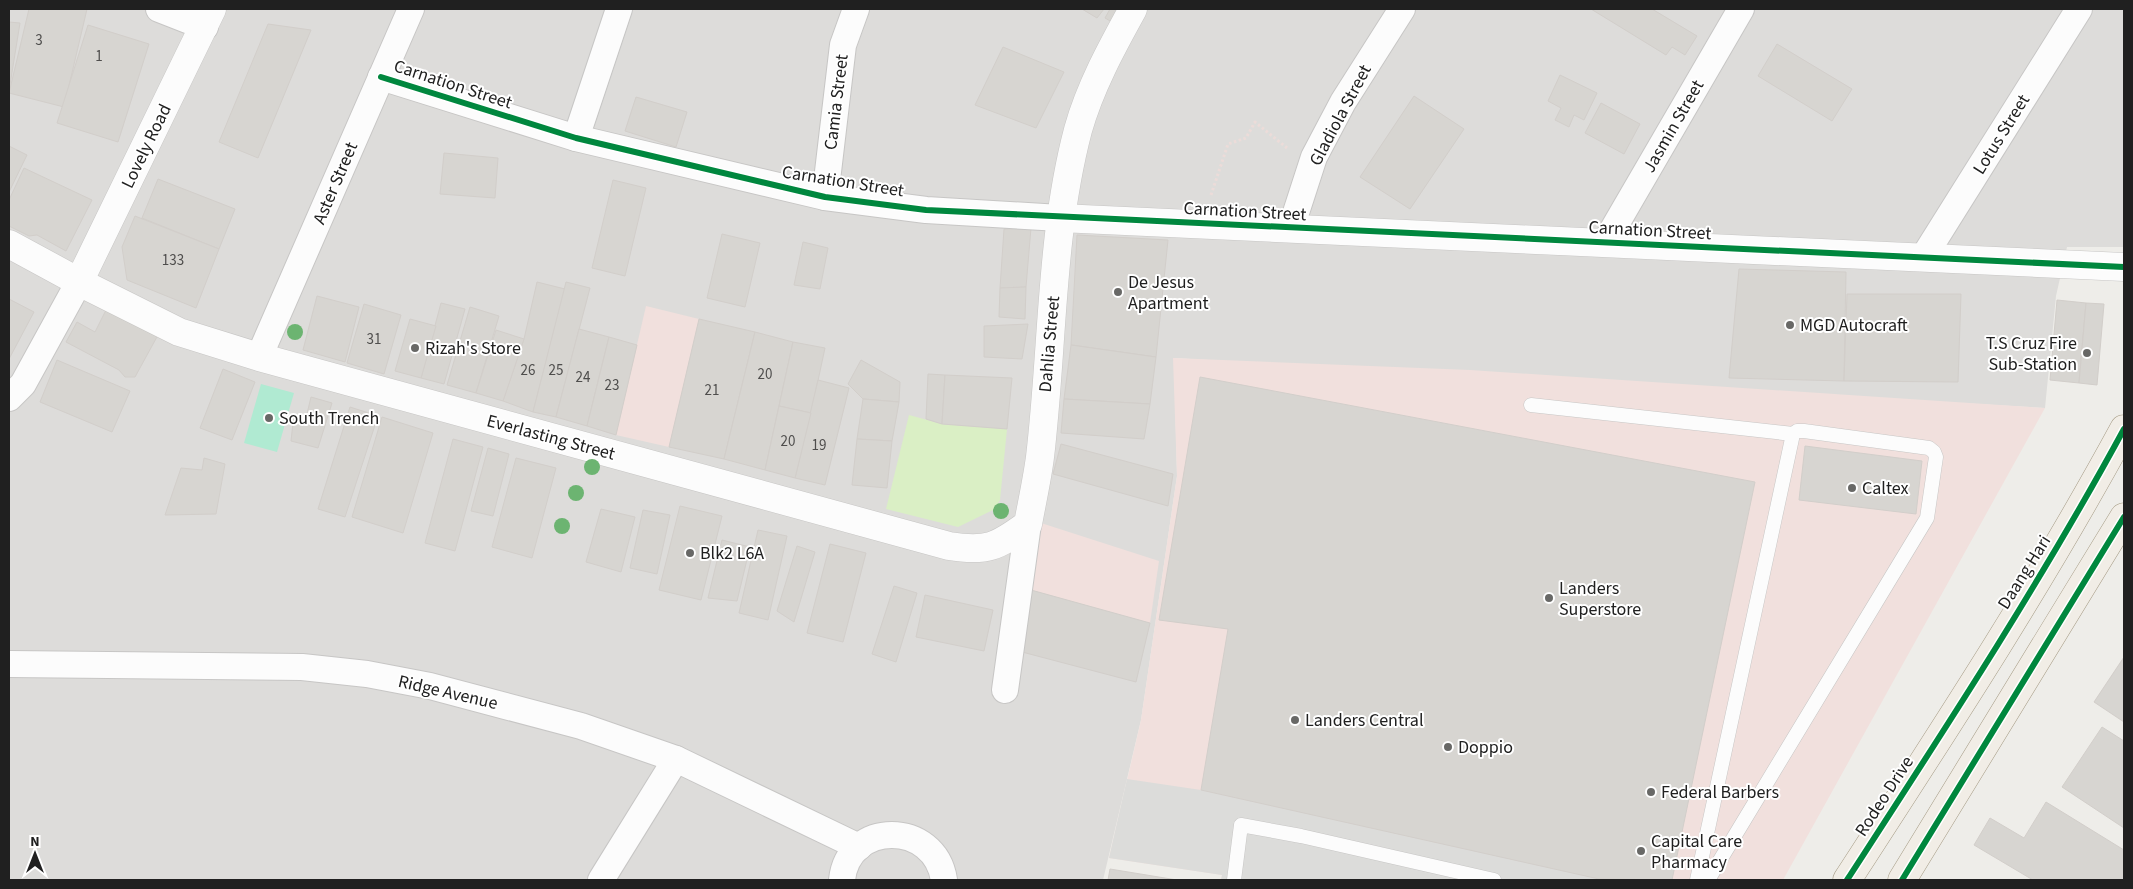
<svg xmlns="http://www.w3.org/2000/svg" width="2133" height="889" font-family="'Source Sans 3',sans-serif">
	<rect width="100%" height="100%" fill="#eeede9"/>
	<polygon fill="#dddcda" points="9,9 2124,9 2124,247 2067,247 2056,296 2045,408 1174,358 1177,476 1141,720 1103,880 9,880"/>
	<g fill="#f1e0dd">
		<polygon points="646,306 699,319 669,447 616,435"/>
		<polygon points="1173,358 1470,370 2045,408 1783,880 1221,880 1222,875 1109,858 1141,720 1177,476"/>
		<polygon points="1041,523 1159,561 1150,623 1031,590"/>
	</g>
	<polygon fill="#dcdcda" points="1127,779 1201,790 1609,880 1221,880 1222,875 1109,858"/>
	<polygon fill="#daefc5" points="909,415 942,424 1007,429 1000,500 995,509 958,527 886,509"/>
	<polygon fill="#b0ead2" points="261,384 294,393 277,452 244,443"/>
	<g fill="#d7d5d1" stroke="#d2ceca">
		<polygon points="29,9 87,9 64,107 9,93"/>
		<polygon points="1082,9 1104,9 1097,18"/>
		<polygon points="1110,9 1120,9 1112,22 1105,18"/>
		<polygon points="1591,9 1652,9 1697,36 1685,55 1672,47 1666,55"/>
		<polygon points="9,22 20,23 9,91"/>
		<polygon points="268,24 311,30 258,158 219,142"/>
		<polygon points="88,25 149,44 118,142 57,123"/>
		<polygon points="1777,44 1852,89 1832,121 1758,76"/>
		<polygon points="1003,47 1064,72 1036,128 975,105"/>
		<polygon points="1560,75 1597,93 1584,120 1574,115 1569,127 1555,120 1561,108 1548,101"/>
		<polygon points="1414,96 1464,129 1410,209 1360,177"/>
		<polygon points="636,97 687,112 676,147 625,131"/>
		<polygon points="1601,103 1640,124 1624,154 1585,133"/>
		<polygon points="9,146 27,155 9,192"/>
		<polygon points="444,153 498,158 495,198 440,194"/>
		<polygon points="24,168 92,200 66,251 37,235 29,236 9,226 9,200"/>
		<polygon points="158,179 235,209 219,249 142,218"/>
		<polygon points="613,180 646,188 625,276 592,268"/>
		<polygon points="135,216 219,249 196,308 127,280 122,247"/>
		<polygon points="1031,228 1026,287 1000,288 1004,229"/>
		<polygon points="722,234 760,243 745,307 707,298"/>
		<polygon points="1077,235 1168,240 1156,357 1071,345"/>
		<polygon points="803,242 828,248 820,289 794,285"/>
		<polygon points="1739,269 1846,272 1844,381 1729,378"/>
		<polygon points="537,282 565,289 533,412 503,401 524,339"/>
		<polygon points="566,282 590,288 556,417 533,412"/>
		<polygon points="1026,287 1025,319 999,317 1000,288"/>
		<polygon points="1847,294 1961,294 1958,382 1844,381"/>
		<polygon points="317,296 359,307 345,362 303,350"/>
		<polygon points="9,299 34,312 9,359"/>
		<polygon points="2057,300 2086,303 2079,383 2050,380"/>
		<polygon points="441,303 465,309 444,384 421,378"/>
		<polygon points="2086,303 2104,304 2097,385 2079,383"/>
		<polygon points="364,304 401,315 384,374 347,363"/>
		<polygon points="470,307 499,316 476,393 447,385"/>
		<polygon points="107,308 158,335 135,377 125,377 119,370 66,342 77,322 95,332"/>
		<polygon points="410,319 436,326 421,378 395,371"/>
		<polygon points="699,319 755,332 724,459 669,447"/>
		<polygon points="1028,324 1022,359 984,357 984,326"/>
		<polygon points="579,329 609,337 587,426 556,417"/>
		<polygon points="496,330 524,339 503,401 476,393"/>
		<polygon points="755,332 793,342 765,470 724,459"/>
		<polygon points="609,337 637,345 616,435 587,426"/>
		<polygon points="793,342 825,348 811,413 779,406"/>
		<polygon points="1071,345 1156,357 1150,404 1064,399"/>
		<polygon points="57,360 130,391 112,432 40,402"/>
		<polygon points="861,360 900,382 899,402 863,399 848,384"/>
		<polygon points="223,369 255,382 232,440 200,428"/>
		<polygon points="928,374 945,375 942,424 926,419"/>
		<polygon points="945,375 1012,378 1007,429 942,424"/>
		<polygon points="1200,377 1755,482 1672,880 1599,879 1201,790 1228,629 1159,620"/>
		<polygon points="818,380 849,388 825,485 795,478"/>
		<polygon points="311,397 332,403 318,448 291,441 294,414 306,418"/>
		<polygon points="863,399 899,402 892,441 857,439"/>
		<polygon points="1064,399 1150,404 1144,439 1061,433"/>
		<polygon points="779,406 811,413 795,478 765,470"/>
		<polygon points="350,407 378,416 345,517 318,509"/>
		<polygon points="382,417 433,433 403,533 352,517"/>
		<polygon points="453,439 483,447 455,551 425,543"/>
		<polygon points="857,439 892,441 887,488 852,485"/>
		<polygon points="1061,444 1173,474 1168,506 1053,474"/>
		<polygon points="1805,446 1922,461 1916,514 1799,500"/>
		<polygon points="488,448 509,454 493,516 471,511"/>
		<polygon points="204,458 225,464 216,514 165,515 181,468 202,470"/>
		<polygon points="516,458 556,468 532,558 492,547"/>
		<polygon points="680,506 722,516 701,600 659,590"/>
		<polygon points="601,509 635,517 621,572 586,562"/>
		<polygon points="643,510 670,515 657,574 630,568"/>
		<polygon points="758,530 787,536 768,620 739,613"/>
		<polygon points="722,540 750,547 737,601 708,598"/>
		<polygon points="830,544 866,553 843,642 807,633"/>
		<polygon points="797,546 815,552 794,622 777,611"/>
		<polygon points="894,586 917,593 896,662 872,654"/>
		<polygon points="1031,590 1150,623 1136,682 1022,652"/>
		<polygon points="925,595 993,610 984,651 916,637"/>
		<polygon points="2124,657 2124,722 2094,702"/>
		<polygon points="2102,727 2124,741 2124,828 2062,787"/>
		<polygon points="2046,802 2124,850 2124,880 2033,880 1974,845 1990,818 2024,838"/>
		<polygon points="1110,869 1177,880 1108,880"/>
	</g>
	<g fill="none" stroke-linecap="round" stroke-linejoin="round">
		<g stroke="#c7c6c5" stroke-width="15">
			<g id="service">
				<polyline points="1531,405 1793,434"/>
				<polyline points="1234,880 1241,825 1301,836 1494,880"/>
				<polyline points="1697,880 1793,434 1797,431 1804,431 1929,448 1934,452 1936,457 1927,518 1708,880"/>
			</g>
		</g>
		<g stroke="#c7c6c5" stroke-width="28">
			<g id="minor">
				<polyline points="159,9 205,27"/>
				<polyline points="381,77 576,138 825,197 926,210 1060,218"/>
				<polyline points="576,138 619,9"/>
				<polyline points="825,197 843,45 856,9"/>
				<polyline points="1291,228 1314,157 1343,102 1402,9"/>
				<polyline points="1605,243 1741,9"/>
				<polyline points="1923,258 2079,9"/>
				<polyline points="259,357 411,9"/>
				<polyline points="9,398 23,384 79,282"/>
				<polyline points="9,664 302,667 367,674 430,686 581,726 676,759 859,847"/>
				<polyline points="1005,690 1028,524"/>
				<polyline points="601,880 676,759"/>
				<path d="M842,880c6,-60 93,-60 102,0"/>
			</g>
		</g>
		<g stroke="#c7c6c5" stroke-width="29">
			<g id="tertiary">
				<polyline points="1060,218 2124,267"/>
				<path d="M9,244l70,38 100,50 80,25 690,189c38,6 48,1 79,-22 4,-22 9,-44 12,-67 13,-109 10,-221 38,-327 12,-43 34,-83 55,-121"/>
				<polyline points="79,282 212,9"/>
			</g>
		</g>
		<g stroke="#a59b85" stroke-width="29">
			<g id="primary">
				<path d="M1847,880c96,-148 193,-296 277,-451"/>
				<polyline points="1902,880 2124,517"/>
			</g>
		</g>
		<polyline stroke="#ecdcd9" stroke-width="3" stroke-dasharray="2.5 2.5" stroke-linecap="butt" points="1211,195 1228,144 1246,138 1255,122 1287,148"/>
		<use href="#service" stroke="#fcfcfc" stroke-width="14"/>
		<use href="#minor" stroke="#fcfcfc" stroke-width="26"/>
		<use href="#tertiary" stroke="#fcfcfc" stroke-width="28"/>
		<use href="#primary" stroke="#f1ede6" stroke-width="28"/>
		<g stroke="#fff" stroke-width="9">
			<g id="cycleway">
				<polyline points="381,77 576,138 825,197 926,210 2124,267"/>
				<path d="M1847,880c96,-148 193,-296 277,-451"/>
				<polyline points="1902,880 2124,517"/>
			</g>
		</g>
		<use href="#cycleway" stroke="#00873e" stroke-width="6"/>
	</g>
	<g fill="#6cb471">
		<circle cx="295" cy="332" r="8"/>
		<circle cx="592" cy="467" r="8"/>
		<circle cx="576" cy="493" r="8"/>
		<circle cx="1001" cy="511" r="8"/>
		<circle cx="562" cy="526" r="8"/>
	</g>
	<g fill="#686866" stroke="#fff" stroke-width="2">
		<circle cx="1118" cy="292" r="5"/>
		<circle cx="1790" cy="325" r="5"/>
		<circle cx="415" cy="348" r="5"/>
		<circle cx="2087" cy="353" r="5"/>
		<circle cx="269" cy="418" r="5"/>
		<circle cx="1852" cy="488" r="5"/>
		<circle cx="690" cy="553" r="5"/>
		<circle cx="1549" cy="598" r="5"/>
		<circle cx="1295" cy="720" r="5"/>
		<circle cx="1448" cy="747" r="5"/>
		<circle cx="1651" cy="792" r="5"/>
		<circle cx="1641" cy="851" r="5"/>
	</g>
	<g text-anchor="middle" stroke-width="4" stroke-linejoin="round" paint-order="stroke">
		<g font-size="15" fill="#4e4d4c">
			<text x="39" y="45">3</text>
			<text x="99" y="61">1</text>
			<text x="173" y="265">133</text>
			<text x="374" y="344">31</text>
			<text x="528" y="375">26</text>
			<text x="556" y="375">25</text>
			<text x="765" y="379">20</text>
			<text x="583" y="382">24</text>
			<text x="612" y="390">23</text>
			<text x="712" y="395">21</text>
			<text x="788" y="446">20</text>
			<text x="819" y="450">19</text>
		</g>
		<g font-size="18" fill="#202020" stroke="#fff">
			<text transform="translate(453 84) rotate(18)" y="6">Carnation Street</text>
			<text transform="translate(836 102) rotate(-83)" y="6">Camia Street</text>
			<text transform="translate(1340 115) rotate(-62)" y="6">Gladiola Street</text>
			<text transform="translate(1673 126) rotate(-60)" y="6">Jasmin Street</text>
			<text transform="translate(2001 134) rotate(-58)" y="6">Lotus Street</text>
			<text transform="translate(146 146) rotate(-64)" y="6">Lovely Road</text>
			<text transform="translate(843 181) rotate(9)" y="6">Carnation Street</text>
			<text transform="translate(335 183) rotate(-67)" y="6">Aster Street</text>
			<text transform="translate(1245 211) rotate(3)" y="6">Carnation Street</text>
			<text transform="translate(1650 230) rotate(3)" y="6">Carnation Street</text>
			<text transform="translate(1049 344) rotate(-85)" y="6">Dahlia Street</text>
			<text transform="translate(551 437) rotate(15)" y="6">Everlasting Street</text>
			<text transform="translate(2024 572) rotate(-58)" y="6">Daang Hari</text>
			<text transform="translate(448 692) rotate(13)" y="6">Ridge Avenue</text>
			<text transform="translate(1884 796) rotate(-57)" y="6">Rodeo Drive</text>
		</g>
		<g font-size="18" fill="#202020" stroke="#fff" text-anchor="start">
			<text x="1128" y="288">De Jesus<tspan x="1128" dy="21">Apartment</tspan></text>
			<text x="1800" y="331">MGD Autocraft</text>
			<text x="2077" y="349" text-anchor="end">T.S Cruz Fire<tspan x="2077" dy="21">Sub-Station</tspan></text>
			<text x="425" y="354">Rizah's Store</text>
			<text x="279" y="424">South Trench</text>
			<text x="1862" y="494">Caltex</text>
			<text x="700" y="559">Blk2 L6A</text>
			<text x="1559" y="594">Landers<tspan x="1559" dy="21">Superstore</tspan></text>
			<text x="1305" y="726">Landers Central</text>
			<text x="1458" y="753">Doppio</text>
			<text x="1661" y="798">Federal Barbers</text>
			<text x="1651" y="847">Capital Care<tspan x="1651" dy="21">Pharmacy</tspan></text>
		</g>
	</g>
	<rect width="2133" height="889" fill="none" stroke="#202020" stroke-width="20"/>
	<g transform="translate(35 854)" stroke="#ffffff" stroke-width="4" paint-order="stroke">
	<path d="M0-4L9 19L0 12L-9 19Z" fill="#202020"/>
	<text y="-8" font-size="14" font-weight="bold" text-anchor="middle" fill="#202020">N</text>
	</g>
</svg>
